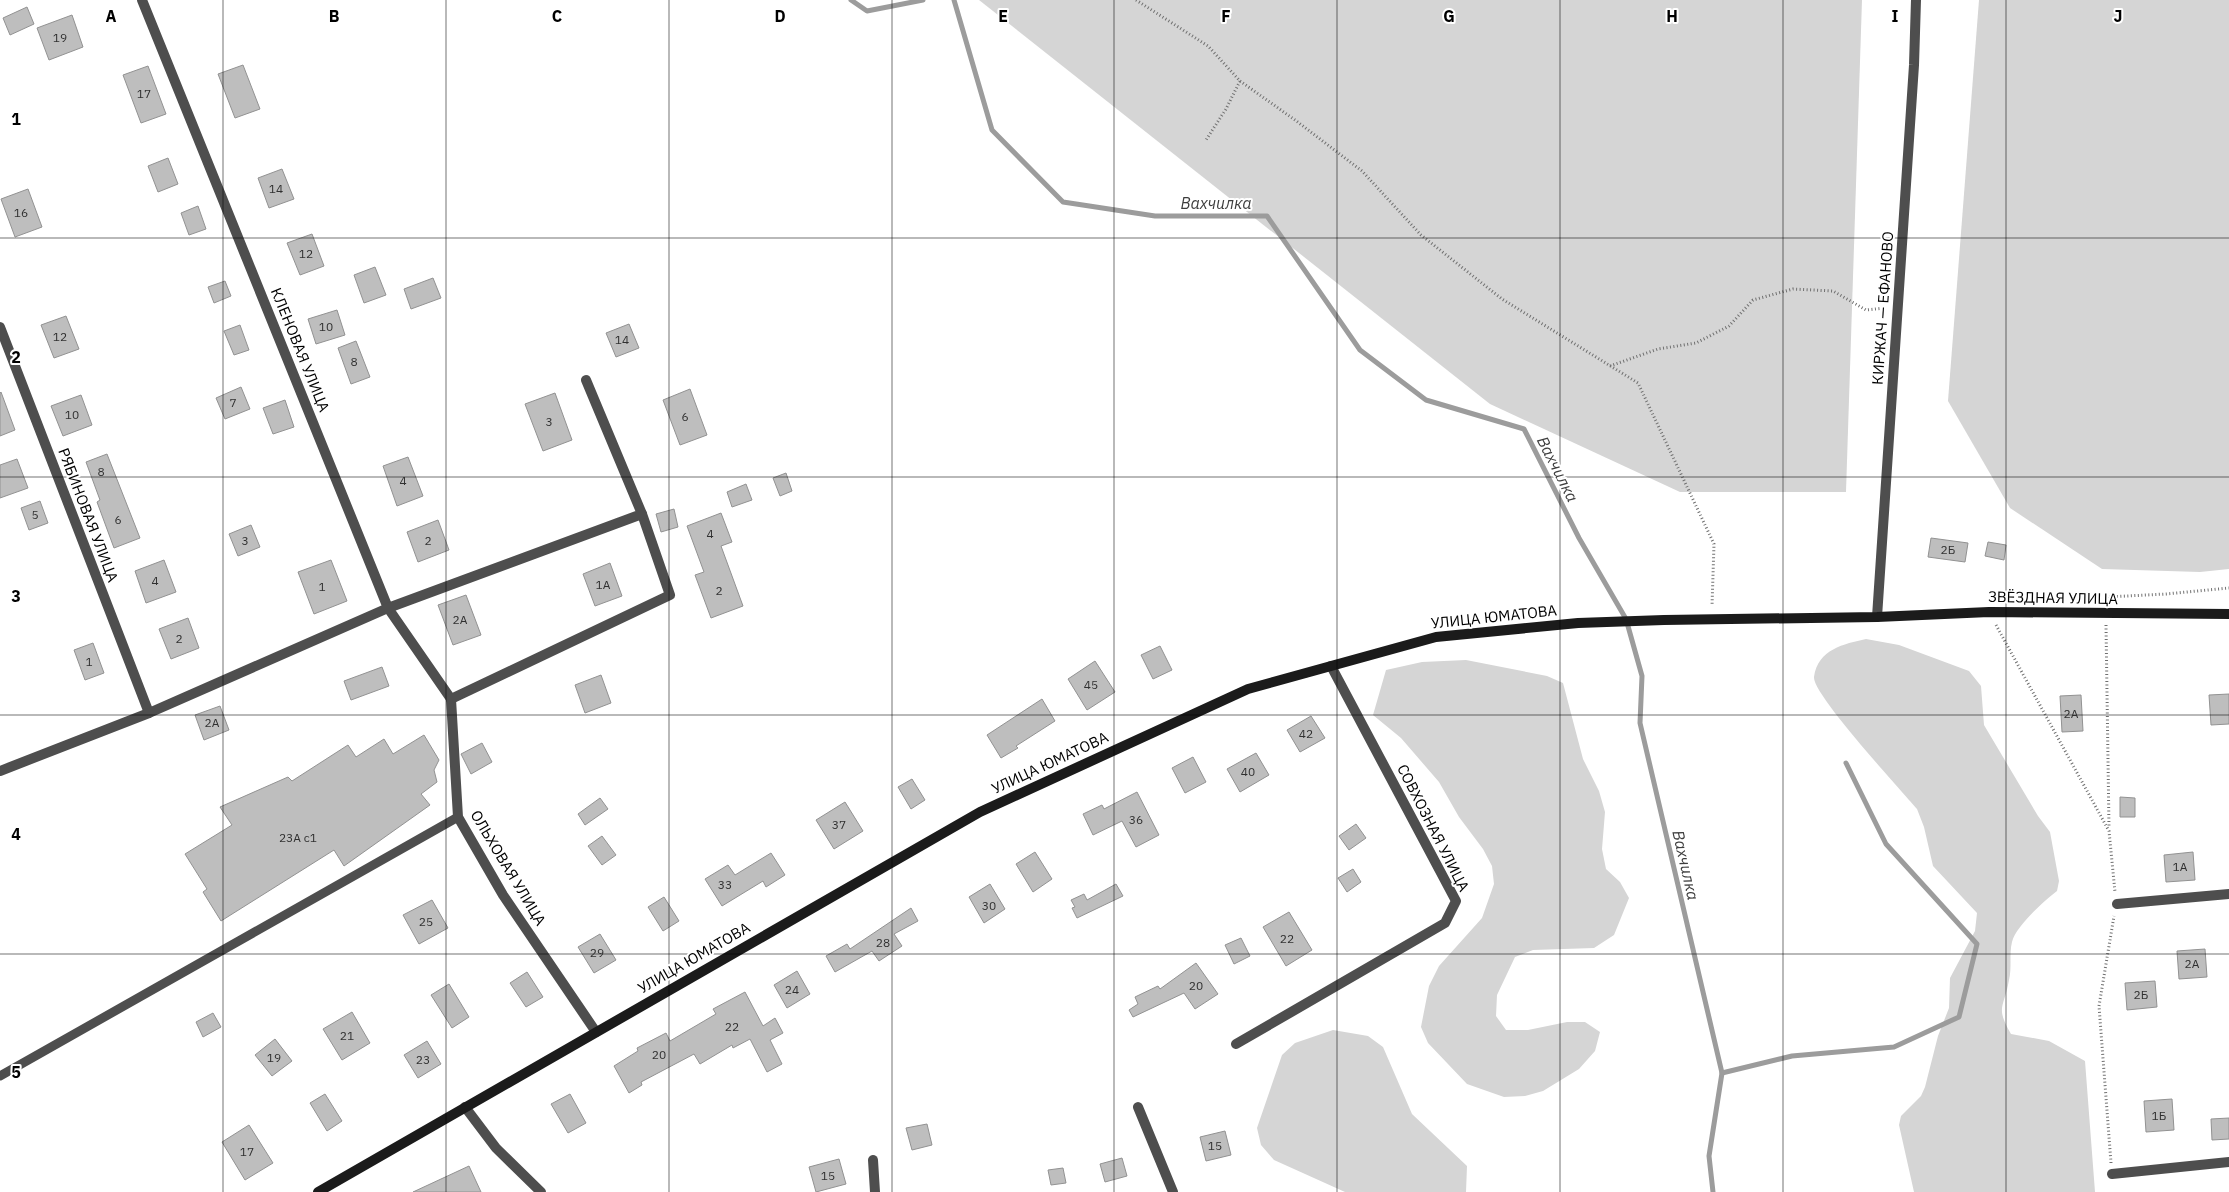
<svg xmlns="http://www.w3.org/2000/svg" width="2229" height="1192" font-family="'IBM Plex Sans',sans-serif">
	<rect width="100%" height="100%" fill="#fff"/>
	<g fill="#d5d5d5">
		<polygon points="979,0 1862,0 1846,492 1680,492 1490,404"/>
		<polygon points="1979,0 2229,0 2229,569 2200,572 2102,569 2010,508 1948,401"/>
		<path d="M1866,639l33,6 70,26 12,15 3,39 54,91 12,16 9,49 -2,10c-13,10 -41,35 -45,51 -3,12 0,26 -3,38 -5,29 -14,26 2,54l38,7 36,20 10,131h-181l-15,-67 2,-9 20,-20 4,-9 13,-51 11,-28 1,-30 25,-47 2,-18 -44,-47 -9,-39 -7,-18c-16,-19 -105,-115 -103,-132 4,-28 30,-33 52,-38z"/>
		<polygon points="1466,660 1547,676 1563,683 1583,759 1599,791 1605,812 1602,849 1606,869 1620,882 1629,898 1614,935 1594,948 1533,950 1515,957 1497,995 1496,1016 1506,1030 1528,1030 1567,1022 1585,1022 1600,1032 1595,1051 1579,1069 1543,1091 1525,1096 1504,1097 1467,1084 1428,1043 1421,1027 1429,986 1439,966 1482,918 1494,884 1492,866 1483,849 1459,817 1439,782 1401,738 1373,715 1386,670 1422,662"/>
		<polygon points="1333,1030 1368,1036 1383,1047 1412,1114 1467,1166 1466,1192 1345,1192 1274,1160 1261,1145 1257,1128 1282,1055 1295,1043"/>
	</g>
	<g fill="none" stroke-linecap="round" stroke-linejoin="round">
		<g stroke="#9c9c9c" stroke-width="5">
			<polyline points="851,0 867,11 923,0"/>
			<polyline points="954,0 992,130 1063,202 1155,216 1267,216 1360,350 1426,400 1524,429 1579,538 1626,619 1642,676 1640,723 1722,1073 1709,1156 1713,1192"/>
			<polyline points="1722,1073 1792,1056 1894,1047 1959,1017 1977,944 1886,844 1846,763"/>
		</g>
	</g>
	<g fill="#bebebe" stroke="#929292">
		<polygon points="27,7 34,24 10,35 3,18"/>
		<polygon points="72,15 83,47 49,60 37,28"/>
		<polygon points="243,65 260,109 235,118 218,74"/>
		<polygon points="148,66 166,114 141,123 123,75"/>
		<polygon points="168,158 178,184 158,192 148,166"/>
		<polygon points="282,169 294,199 269,208 258,178"/>
		<polygon points="28,189 42,227 15,237 1,199"/>
		<polygon points="198,206 206,229 189,235 181,213"/>
		<polygon points="312,234 324,266 300,275 287,243"/>
		<polygon points="375,267 386,295 364,303 354,275"/>
		<polygon points="433,278 441,298 411,309 404,289"/>
		<polygon points="225,281 231,296 214,303 208,287"/>
		<polygon points="337,310 345,335 316,344 308,319"/>
		<polygon points="66,316 79,349 54,358 41,325"/>
		<polygon points="629,324 639,348 616,357 606,333"/>
		<polygon points="240,325 249,350 234,355 224,331"/>
		<polygon points="356,341 370,377 351,384 338,348"/>
		<polygon points="241,387 250,409 225,419 216,398"/>
		<polygon points="690,389 707,435 680,445 663,400"/>
		<polygon points="1,392 15,430 0,436 0,393"/>
		<polygon points="555,393 572,440 543,451 525,404"/>
		<polygon points="81,395 92,425 63,436 51,406"/>
		<polygon points="285,400 294,427 273,434 263,408"/>
		<polygon points="107,454 140,538 114,548 97,502 100,500 86,462"/>
		<polygon points="408,457 423,496 397,506 383,466"/>
		<polygon points="17,459 28,488 0,498 0,465"/>
		<polygon points="786,473 792,491 780,496 773,478"/>
		<polygon points="746,484 752,500 732,507 727,492"/>
		<polygon points="40,501 48,523 29,530 21,508"/>
		<polygon points="674,509 678,527 661,532 656,514"/>
		<polygon points="721,513 732,542 721,546 743,606 711,618 695,575 704,572 687,526"/>
		<polygon points="438,520 449,550 418,562 407,532"/>
		<polygon points="251,525 260,547 238,556 229,534"/>
		<polygon points="1931,538 1968,543 1965,562 1928,557"/>
		<polygon points="1988,542 2006,545 2004,560 1985,556"/>
		<polygon points="164,560 176,592 146,603 135,571"/>
		<polygon points="331,560 347,601 314,614 298,572"/>
		<polygon points="610,563 622,596 595,606 583,574"/>
		<polygon points="466,595 481,635 453,645 438,605"/>
		<polygon points="188,618 199,648 171,659 159,629"/>
		<polygon points="93,643 104,673 85,680 74,650"/>
		<polygon points="1160,646 1172,670 1153,679 1141,655"/>
		<polygon points="1095,661 1115,692 1087,710 1068,679"/>
		<polygon points="382,667 389,686 351,700 344,681"/>
		<polygon points="601,675 611,703 585,713 575,685"/>
		<polygon points="2229,694 2229,724 2211,725 2209,695"/>
		<polygon points="2081,695 2083,731 2062,732 2060,696"/>
		<polygon points="1042,699 1055,721 1016,746 1018,748 1001,758 987,735"/>
		<polygon points="220,706 229,730 204,740 195,715"/>
		<polygon points="1311,716 1325,738 1300,752 1287,730"/>
		<polygon points="424,735 439,760 434,770 437,782 421,794 430,805 344,866 334,850 221,921 203,892 207,889 185,854 232,825 220,807 288,777 292,781 348,745 356,757 384,739 393,754"/>
		<polygon points="482,743 492,762 471,774 461,754"/>
		<polygon points="1256,753 1269,775 1240,792 1227,769"/>
		<polygon points="1193,757 1206,782 1185,793 1172,768"/>
		<polygon points="912,779 925,800 911,809 898,787"/>
		<polygon points="1137,792 1159,835 1136,847 1122,821 1093,835 1083,814 1102,805 1104,809"/>
		<polygon points="2120,797 2135,798 2135,817 2120,817"/>
		<polygon points="600,798 608,809 585,825 578,814"/>
		<polygon points="845,802 863,831 834,849 816,820"/>
		<polygon points="1356,824 1366,838 1349,850 1339,836"/>
		<polygon points="602,836 616,855 602,865 588,846"/>
		<polygon points="1035,852 1052,879 1033,892 1016,864"/>
		<polygon points="2193,852 2195,880 2166,882 2164,855"/>
		<polygon points="771,853 785,875 766,887 763,881 722,906 705,879 728,865 735,875"/>
		<polygon points="1353,869 1361,882 1347,892 1338,878"/>
		<polygon points="990,884 1005,909 984,923 969,897"/>
		<polygon points="1116,884 1123,896 1077,918 1072,908 1075,907 1071,900 1084,894 1087,900"/>
		<polygon points="664,897 679,921 663,931 648,907"/>
		<polygon points="432,900 448,928 419,944 403,915"/>
		<polygon points="911,908 918,921 894,934 902,946 879,961 872,951 835,972 826,956 847,944 850,949"/>
		<polygon points="1289,912 1312,950 1286,966 1263,927"/>
		<polygon points="600,934 616,960 594,973 578,947"/>
		<polygon points="1241,938 1250,956 1234,964 1225,945"/>
		<polygon points="2205,949 2207,977 2179,979 2177,951"/>
		<polygon points="1196,963 1218,994 1195,1009 1184,993 1133,1017 1129,1010 1138,1004 1135,997 1158,986 1160,989"/>
		<polygon points="797,971 810,994 787,1008 774,985"/>
		<polygon points="527,972 543,997 526,1007 510,983"/>
		<polygon points="2155,981 2157,1007 2127,1010 2125,983"/>
		<polygon points="449,984 469,1017 452,1028 431,995"/>
		<polygon points="745,992 763,1026 775,1018 783,1033 770,1040 782,1064 767,1072 750,1039 733,1048 732,1045 700,1064 694,1054 641,1082 642,1085 629,1093 614,1066 638,1051 637,1048 666,1033 670,1041 716,1014 713,1009"/>
		<polygon points="352,1012 370,1043 342,1060 323,1029"/>
		<polygon points="213,1013 221,1027 203,1037 196,1022"/>
		<polygon points="275,1039 292,1061 272,1076 255,1055"/>
		<polygon points="427,1041 441,1064 418,1078 404,1055"/>
		<polygon points="325,1094 342,1121 327,1131 310,1103"/>
		<polygon points="570,1094 586,1123 568,1133 551,1104"/>
		<polygon points="2172,1099 2174,1130 2146,1132 2144,1101"/>
		<polygon points="2229,1118 2229,1139 2212,1140 2211,1119"/>
		<polygon points="927,1124 932,1145 912,1150 906,1128"/>
		<polygon points="249,1125 273,1163 245,1180 222,1142"/>
		<polygon points="1225,1131 1231,1155 1206,1161 1200,1137"/>
		<polygon points="1122,1158 1127,1176 1105,1182 1100,1164"/>
		<polygon points="839,1159 846,1184 816,1192 809,1167"/>
		<polygon points="469,1166 481,1192 413,1192"/>
		<polygon points="1063,1168 1066,1183 1051,1185 1048,1170"/>
	</g>
	<g fill="none" stroke-linecap="round" stroke-linejoin="round">
		<g stroke="#707070" stroke-width="3" stroke-dasharray="1 2.5" stroke-linecap="butt">
			<polyline points="1136,0 1208,46 1240,81 1226,109 1206,140"/>
			<polyline points="1240,81 1295,120 1362,171 1421,235 1502,299 1638,383 1714,544 1712,606"/>
			<polyline points="1610,366 1658,349 1696,343 1729,326 1753,300 1793,289 1833,291 1866,310 1885,308"/>
			<polyline points="2106,601 2107,597 2166,594 2229,588"/>
			<polyline points="1996,625 2109,831 2115,892"/>
			<polyline points="2106,625 2109,828"/>
			<polyline points="2111,1163 2099,1006 2114,916"/>
		</g>
		<polyline stroke="#4e4e4e" stroke-width="9" points="0,1076 458,817"/>
		<g stroke="#4e4e4e" stroke-width="10">
			<polyline points="142,0 388,608 451,699"/>
			<polyline points="0,327 149,713"/>
			<polyline points="1877,617 1914,65 1916,0"/>
			<polyline points="451,699 458,817 503,895 596,1032"/>
			<polyline points="451,699 670,595 642,514"/>
			<polyline points="0,771 149,713 388,608 642,514 586,380"/>
			<polyline points="2117,904 2229,894"/>
			<polyline points="1236,1044 1445,923 1456,901 1331,666"/>
			<polyline points="465,1107 496,1148 541,1192"/>
			<polyline points="1138,1107 1173,1192"/>
			<polyline points="873,1160 875,1192"/>
			<polyline points="2112,1174 2229,1162"/>
		</g>
		<polyline stroke="#1b1b1b" stroke-width="10" points="318,1192 980,812 1248,689 1436,637 1578,623 1664,620 1877,617 1989,612 2229,614"/>
	</g>
	<path fill="none" stroke="#000" stroke-width="1" stroke-opacity="0.55" d="M223,0v1192M446,0v1192M669,0v1192M892,0v1192M1114,0v1192M1337,0v1192M1560,0v1192M1783,0v1192M2006,0v1192M0,238h2229M0,477h2229M0,715h2229M0,954h2229"/>
	<g text-anchor="middle" stroke-width="4" stroke-linejoin="round" paint-order="stroke">
		<g font-size="12" fill="#303030">
			<text x="60" y="42">19</text>
			<text x="144" y="98">17</text>
			<text x="276" y="193">14</text>
			<text x="21" y="217">16</text>
			<text x="306" y="258">12</text>
			<text x="326" y="331">10</text>
			<text x="60" y="341">12</text>
			<text x="622" y="344">14</text>
			<text x="354" y="366">8</text>
			<text x="233" y="407">7</text>
			<text x="72" y="419">10</text>
			<text x="685" y="421">6</text>
			<text x="549" y="426">3</text>
			<text x="101" y="476">8</text>
			<text x="403" y="485">4</text>
			<text x="35" y="519">5</text>
			<text x="118" y="524">6</text>
			<text x="710" y="538">4</text>
			<text x="245" y="545">3</text>
			<text x="428" y="545">2</text>
			<text x="1948" y="554">2Б</text>
			<text x="155" y="585">4</text>
			<text x="603" y="589">1А</text>
			<text x="322" y="591">1</text>
			<text x="719" y="595">2</text>
			<text x="460" y="624">2А</text>
			<text x="179" y="643">2</text>
			<text x="89" y="666">1</text>
			<text x="1091" y="689">45</text>
			<text x="2071" y="718">2А</text>
			<text x="212" y="727">2А</text>
			<text x="1306" y="738">42</text>
			<text x="1248" y="776">40</text>
			<text x="1136" y="824">36</text>
			<text x="839" y="829">37</text>
			<text x="298" y="842">23А с1</text>
			<text x="2180" y="871">1А</text>
			<text x="725" y="889">33</text>
			<text x="989" y="910">30</text>
			<text x="426" y="926">25</text>
			<text x="1287" y="943">22</text>
			<text x="883" y="947">28</text>
			<text x="597" y="957">29</text>
			<text x="2192" y="968">2А</text>
			<text x="1196" y="990">20</text>
			<text x="792" y="994">24</text>
			<text x="2141" y="999">2Б</text>
			<text x="732" y="1031">22</text>
			<text x="347" y="1040">21</text>
			<text x="659" y="1059">20</text>
			<text x="274" y="1062">19</text>
			<text x="423" y="1064">23</text>
			<text x="2159" y="1120">1Б</text>
			<text x="1215" y="1150">15</text>
			<text x="247" y="1156">17</text>
			<text x="828" y="1180">15</text>
		</g>
		<g font-size="15" fill="#000" stroke="#fff">
			<text transform="translate(1883 308) rotate(-86)" y="5">КИРЖАЧ — ЕФАНОВО</text>
			<text transform="translate(300 350) rotate(68)" y="5">КЛЕНОВАЯ УЛИЦА</text>
			<text transform="translate(88 515) rotate(69)" y="5">РЯБИНОВАЯ УЛИЦА</text>
			<text transform="translate(2053 598) rotate(1)" y="5">ЗВЁЗДНАЯ УЛИЦА</text>
			<text transform="translate(1494 617) rotate(-6)" y="5">УЛИЦА ЮМАТОВА</text>
			<text transform="translate(1050 763) rotate(-25)" y="5">УЛИЦА ЮМАТОВА</text>
			<text transform="translate(1433 828) rotate(63)" y="5">СОВХОЗНАЯ УЛИЦА</text>
			<text transform="translate(508 868) rotate(59)" y="5">ОЛЬХОВАЯ УЛИЦА</text>
			<text transform="translate(694 958) rotate(-30)" y="5">УЛИЦА ЮМАТОВА</text>
		</g>
		<g font-size="16" font-style="italic" fill="#3d3d3d" stroke="#fff">
			<text x="1216" y="209">Вахчилка</text>
			<text transform="translate(1558 469) rotate(63)" y="6">Вахчилка</text>
			<text transform="translate(1686 865) rotate(77)" y="6">Вахчилка</text>
		</g>
	</g>
	<g font-size="16" text-anchor="middle" font-weight="bold" fill="#000" stroke="#fff" stroke-width="4" stroke-linejoin="round" paint-order="stroke">
		<text x="111" y="22">A</text>
		<text x="334" y="22">B</text>
		<text x="557" y="22">C</text>
		<text x="780" y="22">D</text>
		<text x="1003" y="22">E</text>
		<text x="1226" y="22">F</text>
		<text x="1449" y="22">G</text>
		<text x="1672" y="22">H</text>
		<text x="1895" y="22">I</text>
		<text x="2118" y="22">J</text>
		<text x="16" y="125">1</text>
		<text x="16" y="363">2</text>
		<text x="16" y="602">3</text>
		<text x="16" y="840">4</text>
		<text x="16" y="1078">5</text>
	</g>
</svg>
